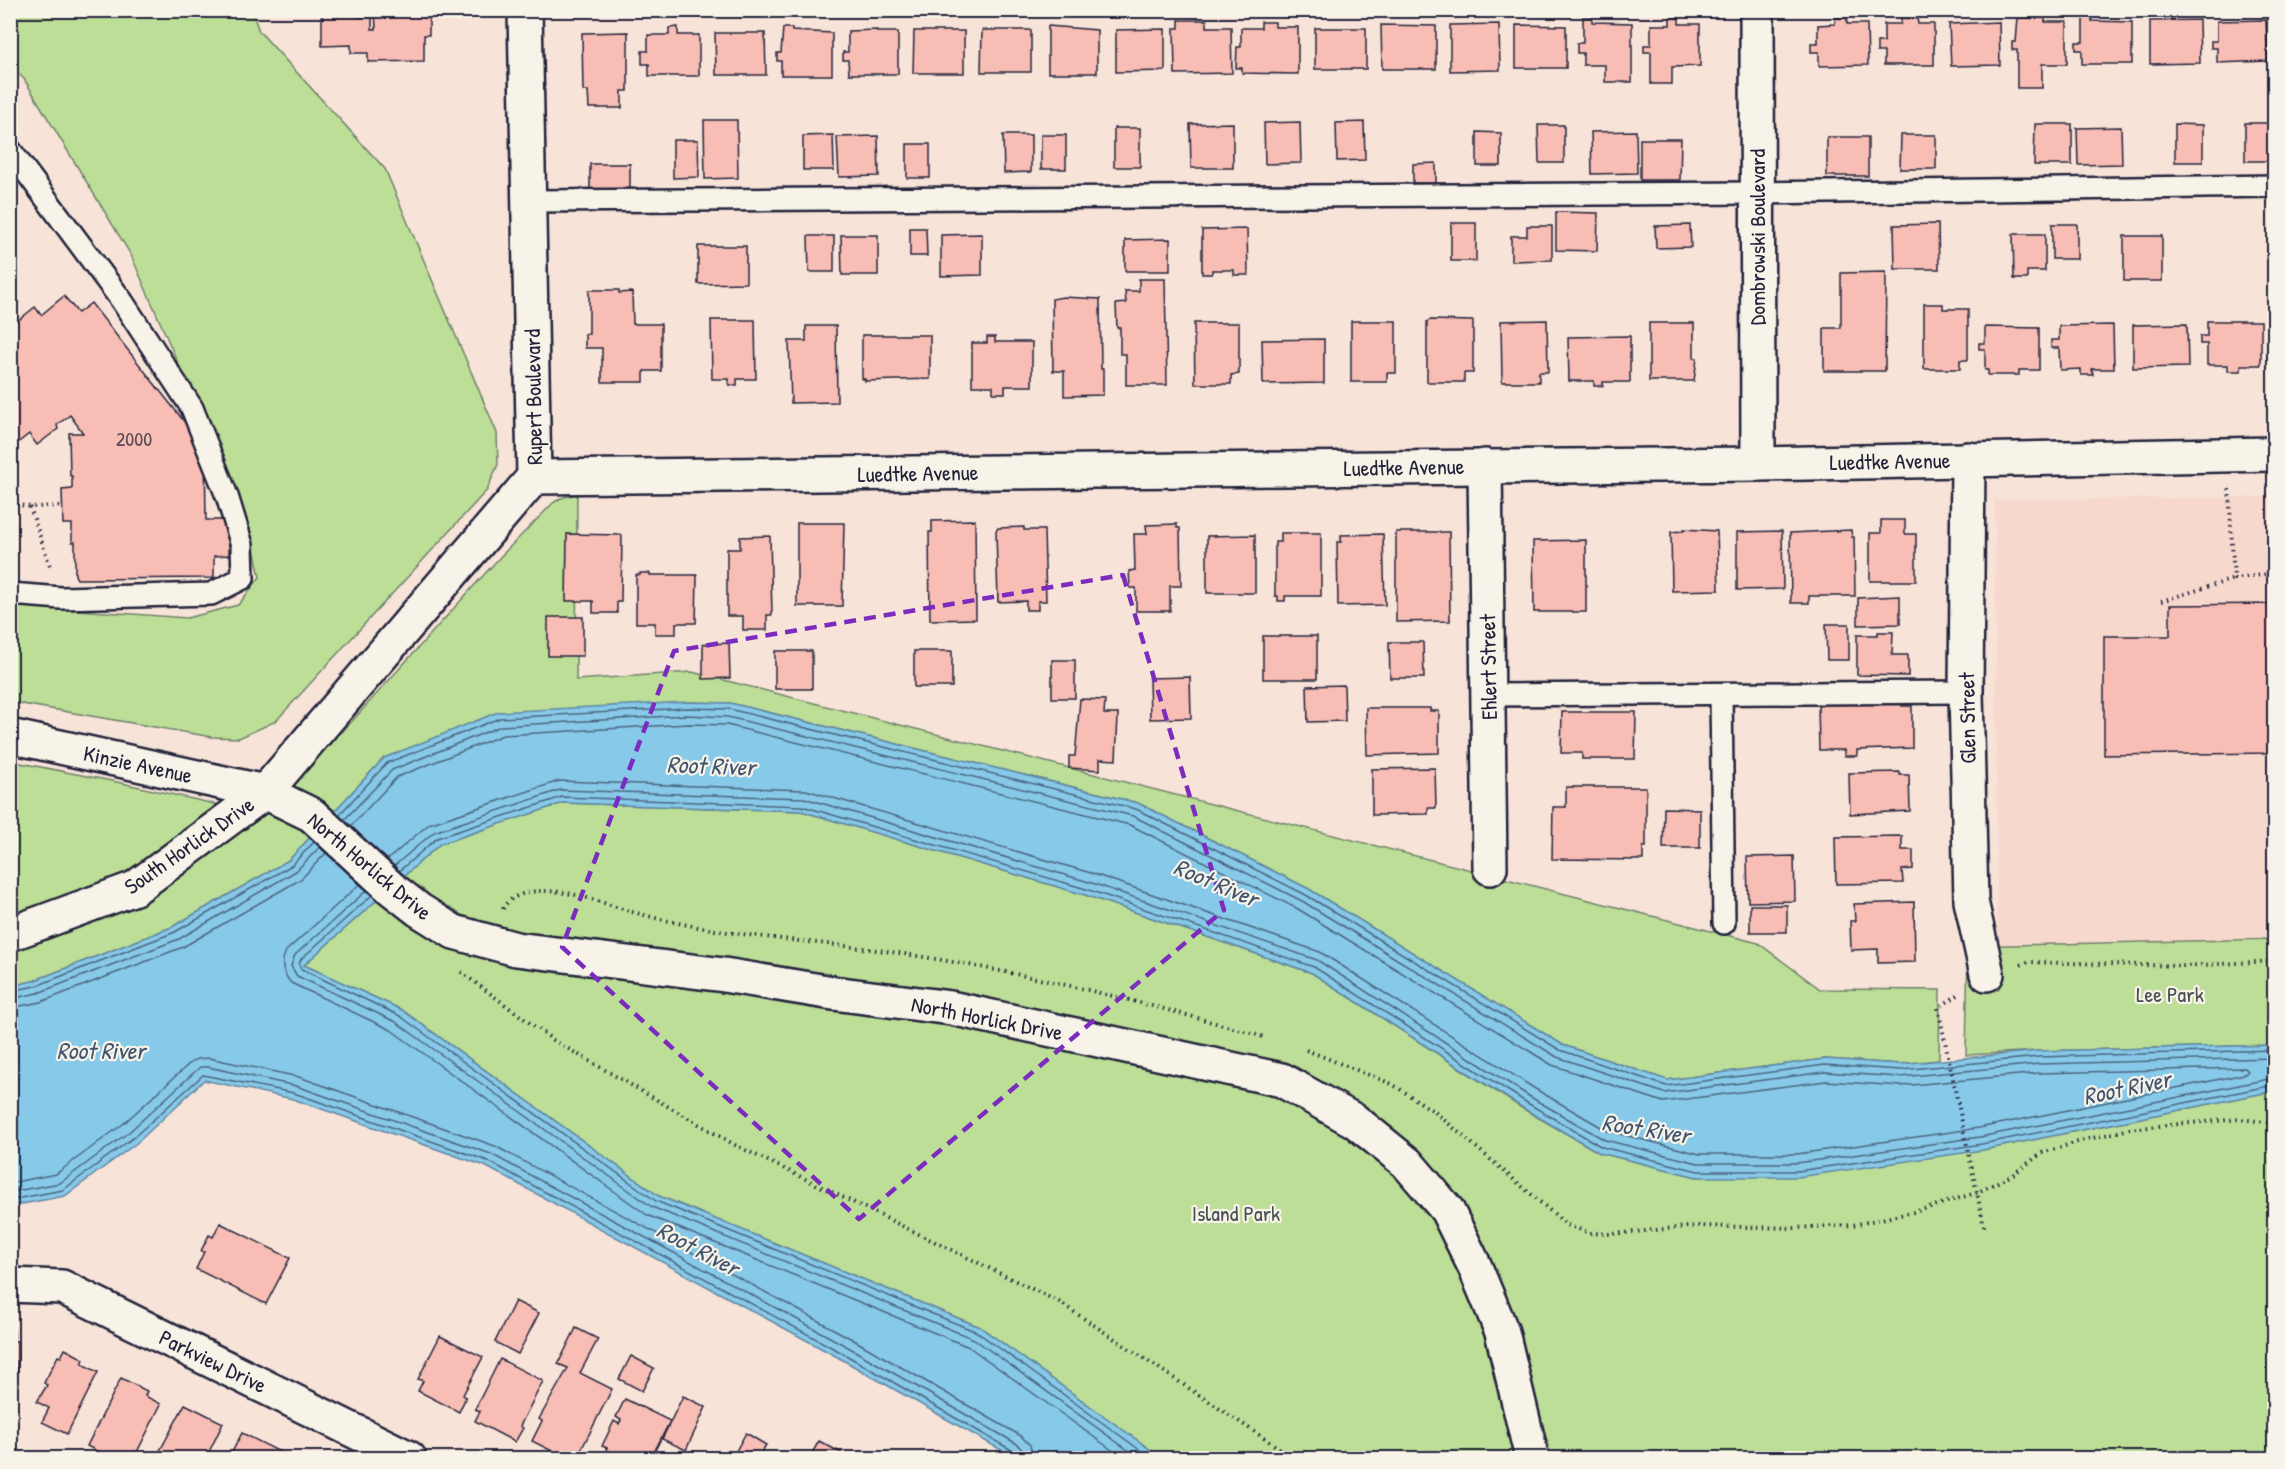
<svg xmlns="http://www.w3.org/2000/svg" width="2285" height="1469" font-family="'Patrick Hand',sans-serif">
	<rect width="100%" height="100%" fill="#f7e3d8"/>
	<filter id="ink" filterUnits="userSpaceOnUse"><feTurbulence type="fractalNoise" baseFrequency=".0167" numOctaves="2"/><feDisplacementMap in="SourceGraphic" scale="12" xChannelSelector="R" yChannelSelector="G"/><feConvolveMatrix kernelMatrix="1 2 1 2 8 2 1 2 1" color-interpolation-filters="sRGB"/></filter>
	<g filter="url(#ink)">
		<polygon fill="#f7d8cd" points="2274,497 2274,939 1997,945 1995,500"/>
		<g fill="#bcde97" stroke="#6f8069" stroke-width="1.5">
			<polygon points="11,11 252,11 259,31 385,169 497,433 498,464 487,490 276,721 239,738 212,737 11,702 10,605 187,618 238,605 260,577 250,529 131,255 24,79 11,67"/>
			<polygon points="577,494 576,680 692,672 1758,943 1820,989 1940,990 1939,1060 1900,1064 1825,1059 1667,1080 1563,1045 1309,889 1138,803 730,703 687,702 384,758 289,860 172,927 33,981 11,986 10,761 122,783 254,813 345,729 500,557 553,503 561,498"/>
			<polygon points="563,803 801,811 1085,895 1312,973 1525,1110 1600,1153 1697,1177 1983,1150 2274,1091 2274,1458 1162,1458 980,1327 659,1196 402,1010 304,965 440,844"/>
			<polygon points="2274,939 2274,1045 2039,1051 1966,1055 1968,946"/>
		</g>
		<polygon fill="#87c9e8" stroke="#5f86a3" stroke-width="1.5" points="687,702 730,703 1138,803 1309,889 1563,1045 1667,1080 1825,1059 1900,1064 2039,1051 2274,1045 2274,1091 1983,1150 1798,1177 1697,1177 1600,1153 1526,1110 1312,973 1085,895 801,811 563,803 440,844 304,965 402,1010 659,1196 980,1327 1162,1458 1015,1458 841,1359 485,1166 293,1099 204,1080 138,1142 65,1196 11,1206 10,986 33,981 172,927 289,860 384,758 498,712"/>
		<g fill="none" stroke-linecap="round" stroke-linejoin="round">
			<g stroke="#4a6580" stroke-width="1.5">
				<polyline points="339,815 387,763 500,718 687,708 729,709 1136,809 1306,895 1560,1050 1666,1086 1825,1065 1900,1070 2039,1057 2274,1050"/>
				<polyline points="344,820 392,770 501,726 687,715 728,717 1133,816 1302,901 1557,1057 1664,1093 1825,1072 1900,1077 2040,1064 2274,1058"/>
				<polyline points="351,826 397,777 503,735 688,724 727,725 1130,825 1298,909 1552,1065 1663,1102 1826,1081 1901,1086 2040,1073 2245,1068 2248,1071 2245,1074 1979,1128 1797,1154 1700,1154 1608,1131 1537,1090 1320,952 1091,873 806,790 559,781 429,824 387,860"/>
				<polyline points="394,866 434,832 560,790 804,798 1089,882 1317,960 1532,1098 1605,1140 1698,1163 1797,1163 1980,1137 2274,1078"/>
				<polyline points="399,871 437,838 562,797 802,806 1086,889 1314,967 1529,1104 1602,1147 1698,1171 1798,1171 1982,1144 2274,1085"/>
				<path d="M360,884l-74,67c-6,12 -4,22 5,32l100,47 256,185 322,132 154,111"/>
				<polyline points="367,890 295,955 291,966 297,976 396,1022 652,1207 974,1339 1139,1458"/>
				<polyline points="372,895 301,959 299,964 301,969 400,1016 656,1201 977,1332 1151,1458"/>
				<polyline points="10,991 36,986 175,932 292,865 314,842"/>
				<polyline points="10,999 38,993 179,939 296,871 320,847"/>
				<polyline points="10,1008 41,1002 183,947 301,879 326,853"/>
				<polyline points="10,1183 56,1174 123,1124 189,1064 197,1059 209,1058 299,1077 495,1146 852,1339 1021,1436 1030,1445 1033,1458"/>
				<polyline points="10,1192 60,1183 129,1132 200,1067 208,1067 296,1086 491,1154 848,1347 1017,1444 1023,1451 1024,1458"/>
				<polyline points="10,1200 63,1190 134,1137 203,1075 294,1093 488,1161 844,1354 1013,1451 1017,1458"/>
			</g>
		</g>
		<g fill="#f8bdb4" stroke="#22223b" stroke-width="1.5">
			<polygon points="322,10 357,10 357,17 372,17 372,29 376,29 375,10 424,10 424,18 429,18 429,35 424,35 424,61 368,62 368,53 351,53 351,45 322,46"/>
			<polygon points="2083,16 2092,16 2092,21 2132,22 2132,64 2082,64 2082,50 2076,50 2076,42 2083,42"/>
			<polygon points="1583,17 1592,17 1592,22 1632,23 1632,82 1605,82 1605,65 1583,65 1583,53 1577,53 1577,43 1583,43"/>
			<polygon points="1670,18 1679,18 1679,24 1700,24 1700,66 1672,67 1672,84 1651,84 1651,52 1644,52 1644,45 1651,45 1651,25 1670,25"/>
			<polygon points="1835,18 1847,18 1847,24 1867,24 1868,65 1819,66 1819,52 1811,52 1811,43 1818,43 1818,25 1835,24"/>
			<polygon points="1901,18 1917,18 1918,24 1934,24 1934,65 1884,65 1884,52 1877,52 1877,42 1884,42 1884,24 1901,24"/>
			<polygon points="2018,18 2045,18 2045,22 2067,22 2067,64 2042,64 2042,88 2017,88 2017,50 2012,50 2012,42 2016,42"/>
			<polygon points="1179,20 1207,20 1207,27 1231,27 1232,73 1175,74 1174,28 1179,28"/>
			<polygon points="2199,20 2200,63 2150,64 2150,21"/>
			<polygon points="2266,20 2268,61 2217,63 2217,48 2211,48 2211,41 2217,41 2217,21"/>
			<polygon points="1261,22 1275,22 1275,27 1298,27 1298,74 1242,73 1242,68 1236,68 1237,47 1241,47 1241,28 1261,28"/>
			<polygon points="1999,22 2000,65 1951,66 1949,24"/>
			<polygon points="1499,24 1500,70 1450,71 1450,25"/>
			<polygon points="1381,25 1436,26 1436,69 1382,69"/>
			<polygon points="1516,25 1566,26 1566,68 1516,68"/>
			<polygon points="1048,26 1097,30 1097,73 1048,73"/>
			<polygon points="678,27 678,35 699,35 699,76 649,76 649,64 642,64 642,51 648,51 648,35 669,35 669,28"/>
			<polygon points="783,28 792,28 792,31 832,33 832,75 781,75 781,61 777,61 777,53 781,53"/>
			<rect x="1315" y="28" width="51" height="41"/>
			<polygon points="1165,29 1165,71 1116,72 1116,30"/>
			<polygon points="877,30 877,32 898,32 898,74 849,74 848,60 843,60 843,52 848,52 848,31"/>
			<polygon points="982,30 1031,30 1031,72 981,72"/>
			<polygon points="914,31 964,31 964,73 913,73"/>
			<polygon points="628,32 628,91 622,91 622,108 589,108 588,91 583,91 582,33"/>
			<polygon points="715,33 765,33 766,75 716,75"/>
			<polygon points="704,120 737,120 738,178 705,179"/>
			<polygon points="1300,122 1301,163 1265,164 1264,123"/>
			<polygon points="1364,122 1365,160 1337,161 1336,123"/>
			<polygon points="1233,123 1233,168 1191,168 1190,124"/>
			<polygon points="2245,123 2269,123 2270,161 2245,161"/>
			<polygon points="2035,124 2072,124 2072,165 2034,165"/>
			<polygon points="2175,124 2203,125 2203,162 2175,162"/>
			<polygon points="1538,125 1564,125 1564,163 1539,163"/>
			<polygon points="2121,127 2122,164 2078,165 2077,128"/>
			<rect x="1114" y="128" width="26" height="39"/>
			<polygon points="1636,131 1637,173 1592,174 1591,132"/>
			<polygon points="1477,132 1501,133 1501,166 1477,166"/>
			<polygon points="833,135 834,170 803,170 803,136"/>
			<polygon points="1003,135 1031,135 1031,172 1004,173"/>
			<rect x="1041" y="135" width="25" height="34"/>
			<polygon points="1901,135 1936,135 1936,169 1900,169"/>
			<polygon points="878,136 879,176 839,177 837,137"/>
			<rect x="1827" y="137" width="41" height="39"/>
			<polygon points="1640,139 1681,139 1680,180 1640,180"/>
			<polygon points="673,140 698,140 699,177 673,178"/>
			<rect x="907" y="144" width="23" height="34"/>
			<polygon points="1436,163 1436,183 1413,183 1413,164"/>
			<rect x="590" y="164" width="40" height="25"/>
			<polygon points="1556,212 1598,213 1597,251 1556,250"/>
			<rect x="1451" y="223" width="25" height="38"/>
			<polygon points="1938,224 1939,269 1895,269 1894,225"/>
			<rect x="2052" y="224" width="25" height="35"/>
			<polygon points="1690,225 1691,247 1656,248 1655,226"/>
			<polygon points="1527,226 1552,226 1552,260 1511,261 1511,236 1527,236"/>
			<polygon points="910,228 926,228 927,256 910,256"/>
			<polygon points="1247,229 1248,275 1234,275 1234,270 1212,270 1212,274 1202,274 1202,230"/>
			<polygon points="982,234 982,275 941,276 941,235"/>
			<polygon points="2013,234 2045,234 2045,271 2027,271 2027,279 2014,279"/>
			<polygon points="841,235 878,235 878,275 842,275"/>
			<polygon points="808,236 834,236 834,272 809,272"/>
			<rect x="2124" y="236" width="38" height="45"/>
			<polygon points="1170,239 1170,271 1125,271 1125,240"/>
			<polygon points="698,246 746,246 746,283 698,284"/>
			<polygon points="1886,272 1885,371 1824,371 1824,328 1841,328 1841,273"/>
			<polygon points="1139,279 1165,279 1167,385 1126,385 1126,354 1120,354 1120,328 1117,328 1116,304 1126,303 1125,291 1139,291"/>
			<polygon points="589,290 619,290 619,293 632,292 633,324 661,324 661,371 644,371 644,382 602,382 602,348 585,348 585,334 589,334"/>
			<polygon points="64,296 78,313 91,303 205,448 206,520 229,520 229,555 214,556 214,578 77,579 75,575 75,542 72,542 72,524 63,524 62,490 72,489 72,476 70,476 69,433 83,433 70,415 57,425 58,429 37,445 29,434 10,449 10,327 35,307 41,315"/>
			<polygon points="1063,297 1100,299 1101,369 1103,369 1103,395 1064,396 1064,371 1053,371 1052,299"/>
			<polygon points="1924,304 1943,304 1943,309 1968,309 1968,360 1960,360 1960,369 1924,369"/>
			<polygon points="711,320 755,320 756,379 737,379 737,385 729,385 729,379 712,379"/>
			<polygon points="1430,320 1473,321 1473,373 1464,373 1464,382 1427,382 1427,322"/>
			<polygon points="1547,320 1548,372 1539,372 1539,382 1502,382 1501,321"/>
			<polygon points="1351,321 1396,321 1396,373 1387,373 1387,382 1351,382"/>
			<polygon points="2207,321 2261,321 2261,365 2241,365 2241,371 2228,371 2228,365 2207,365 2207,344 2200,344 2200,336 2207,336"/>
			<polygon points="1194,323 1239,323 1239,374 1231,375 1231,384 1195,384"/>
			<polygon points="1649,323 1694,323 1694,358 1697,358 1694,381 1649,381"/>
			<polygon points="2187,324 2188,367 2133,368 2133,325"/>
			<polygon points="2113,325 2114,369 2092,369 2093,375 2081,375 2081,369 2060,370 2059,348 2051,348 2051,340 2059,340 2059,326"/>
			<polygon points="806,326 836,326 837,402 791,403 789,341 806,341"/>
			<polygon points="1985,327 2039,328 2039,370 2019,370 2019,375 1988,375 1988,370 1985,370 1985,349 1979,349 1979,343 1985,343"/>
			<polygon points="862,335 930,335 930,379 865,381 865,379 862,379"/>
			<polygon points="1630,336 1630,382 1603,382 1603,386 1594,386 1594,381 1569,381 1568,337"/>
			<polygon points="987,337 995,337 995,342 1032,342 1032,386 1005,386 1005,393 993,393 993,386 972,386 972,343 987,343"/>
			<polygon points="1324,339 1324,383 1263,384 1262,340"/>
			<polygon points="975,520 976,619 930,620 929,532 932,532 932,521"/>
			<polygon points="1881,520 1905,520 1905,534 1916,534 1916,581 1870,581 1870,533 1881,533"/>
			<polygon points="797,523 844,523 842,606 797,606"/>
			<polygon points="1177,524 1177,528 1180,528 1181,586 1170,586 1170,611 1136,611 1136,588 1130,588 1129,571 1135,570 1134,534 1147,534 1146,525"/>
			<polygon points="1024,527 1024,530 1044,530 1046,601 1038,601 1038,610 1026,610 1026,601 998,602 996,531 998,528"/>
			<polygon points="1683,529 1717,531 1719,590 1672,591 1671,532 1683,531"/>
			<polygon points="1851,530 1852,537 1854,537 1855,596 1809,596 1809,603 1791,603 1790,533"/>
			<polygon points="1782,531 1783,589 1737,590 1737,532"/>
			<polygon points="1396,532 1449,532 1450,621 1396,622"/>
			<polygon points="1281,533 1321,533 1321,596 1285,596 1285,601 1278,601 1278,596 1275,596 1275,542 1281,542"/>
			<polygon points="567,534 622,535 621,602 617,602 617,613 593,613 593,601 566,601"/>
			<polygon points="1383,534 1385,605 1338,606 1337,542 1341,542 1341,535"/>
			<polygon points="1255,535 1255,593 1207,593 1207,536"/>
			<polygon points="770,536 772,615 767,615 767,630 743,630 743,616 727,616 727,549 740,549 740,537"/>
			<polygon points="1586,540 1586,612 1534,612 1533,541"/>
			<polygon points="640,573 650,573 650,575 697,575 696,623 676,623 676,634 655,634 655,623 636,623 636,575 640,575"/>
			<polygon points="1900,596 1900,624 1858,625 1858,598"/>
			<polygon points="2274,604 2274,753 2104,755 2104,636 2170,636 2170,605"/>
			<rect x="548" y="617" width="35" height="39"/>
			<polygon points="1826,624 1849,624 1849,660 1827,660"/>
			<polygon points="1878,632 1893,632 1892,655 1908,655 1908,676 1857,675 1857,635 1878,635"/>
			<rect x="1263" y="636" width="54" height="43"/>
			<polygon points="1389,642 1423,642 1424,678 1390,678"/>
			<polygon points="729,643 730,678 703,679 703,644"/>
			<rect x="775" y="651" width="37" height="38"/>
			<rect x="914" y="651" width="38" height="36"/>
			<rect x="1052" y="660" width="23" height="38"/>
			<polygon points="1190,677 1191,718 1150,719 1149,678"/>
			<polygon points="1344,685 1345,721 1308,722 1307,686"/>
			<polygon points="1080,699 1105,700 1104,714 1118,714 1116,760 1100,759 1100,770 1069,768 1069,756 1075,756"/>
			<polygon points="1818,704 1902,704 1902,706 1912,706 1912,748 1857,750 1857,756 1844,756 1844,750 1819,750"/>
			<polygon points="1366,708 1430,708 1430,711 1439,711 1439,753 1367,755"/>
			<polygon points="1562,712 1636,712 1635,759 1582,759 1582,753 1561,753"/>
			<polygon points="1435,768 1436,808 1428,808 1428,814 1372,815 1372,769"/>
			<polygon points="1900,772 1900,775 1909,775 1910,811 1850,814 1849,773"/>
			<polygon points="1566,787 1646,787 1646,847 1643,847 1643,860 1552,859 1553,807 1566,807"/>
			<polygon points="1664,808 1700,809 1700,848 1663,848"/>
			<polygon points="1902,836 1902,850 1913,850 1913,869 1902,870 1903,883 1836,884 1835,837"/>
			<polygon points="1794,856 1795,901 1748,902 1747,857"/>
			<polygon points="1914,902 1915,962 1878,963 1878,949 1851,950 1850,921 1855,921 1854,904"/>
			<rect x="1750" y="905" width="37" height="27"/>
			<polygon points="220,1223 290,1258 266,1304 196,1269 204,1252 201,1251 209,1235 213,1237"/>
			<polygon points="515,1301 539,1313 518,1354 495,1342"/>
			<polygon points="576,1328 598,1339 580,1373 612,1389 577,1458 575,1458 562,1452 560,1455 532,1441 542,1421 539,1419 568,1368 558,1364"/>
			<polygon points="10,1330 14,1330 14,1341 17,1341 17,1397 10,1397"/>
			<polygon points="440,1336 483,1357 463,1395 466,1397 459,1412 418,1391 423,1381 418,1379"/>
			<polygon points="65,1349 84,1359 82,1364 98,1372 67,1434 42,1422 49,1408 37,1402 47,1385 44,1383 58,1356 61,1357"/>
			<polygon points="631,1356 654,1368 642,1391 619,1379"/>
			<polygon points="500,1359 543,1381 520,1426 523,1428 515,1442 475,1421 480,1411 475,1409"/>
			<polygon points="121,1378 147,1391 145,1396 161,1404 134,1458 110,1458 87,1446"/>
			<polygon points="683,1396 706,1407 686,1450 662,1439"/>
			<polygon points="625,1399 670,1421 651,1458 602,1458 607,1448 602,1446 614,1421 619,1424 621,1420 616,1417"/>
			<polygon points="185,1404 223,1423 206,1458 156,1458"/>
			<polygon points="242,1433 282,1453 279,1458 229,1458"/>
			<polygon points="746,1433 766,1445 758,1458 732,1458"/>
			<polygon points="819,1441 851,1458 809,1458"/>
		</g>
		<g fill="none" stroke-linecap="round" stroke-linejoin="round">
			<g stroke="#22223b" stroke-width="26">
				<g id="service">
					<polyline points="10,150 122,301 192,408 227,496 242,545 243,578 211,594 61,598 10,594"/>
					<polyline points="529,201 1758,193 2274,186"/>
					<polyline points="1721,694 1724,923"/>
					<polyline points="1488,695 1966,692"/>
				</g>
			</g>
			<g stroke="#22223b" stroke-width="38">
				<g id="minor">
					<polyline points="1757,10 1758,464"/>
					<polyline points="1968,459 1966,692 1971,901 1987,974"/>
					<polyline points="1485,466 1490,868"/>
					<polyline points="534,477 1758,464 2274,454"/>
					<polyline points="10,736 265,792 312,815 392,889 419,910 454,932 516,949 724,975 833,993 951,1008 1282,1080 1355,1121 1407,1163 1447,1210 1475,1267 1502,1332 1532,1458"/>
					<polyline points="10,934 135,888 265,792 534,477 525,10"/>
					<polyline points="10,1285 62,1287 409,1458"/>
				</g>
			</g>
			<g stroke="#22223b" stroke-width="4" stroke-dasharray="1.5 4.5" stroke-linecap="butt">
				<polyline points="2229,489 2234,579 2274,573"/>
				<polyline points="10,503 30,507 62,506"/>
				<polyline points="30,507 51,569"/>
				<polyline points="2161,601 2234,579"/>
				<path d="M503,909c5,-13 26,-18 38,-18 30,-1 61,12 88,20 32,9 66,16 98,21 61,9 123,13 184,23 120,19 238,48 353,82"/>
				<polyline points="2021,965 2028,962 2183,966 2274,961"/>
				<polyline points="461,972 553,1040 733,1144 1059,1302 1294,1458"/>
				<polyline points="1958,995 1938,1008 1985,1231"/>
				<polyline points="1306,1050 1392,1084 1435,1112 1567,1225 1590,1233 1612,1234 1698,1226 1794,1228 1853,1225 1914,1212 1976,1193 2012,1175 2042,1153 2084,1140 2130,1129 2179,1124 2240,1119 2274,1123"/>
			</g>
			<use href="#service" stroke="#f7f3e8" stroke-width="21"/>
			<use href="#minor" stroke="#f7f3e8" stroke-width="33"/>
		</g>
	</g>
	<path fill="none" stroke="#7b2cbf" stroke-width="4.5" stroke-dasharray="12 8" stroke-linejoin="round" d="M1123,575l101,335 -365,309 -297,-272 112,-296z"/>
	<g text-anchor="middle" stroke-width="4.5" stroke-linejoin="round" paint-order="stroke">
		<g font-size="20" fill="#584959">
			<text x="134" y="446">2000</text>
		</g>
		<g font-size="22" fill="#22223b" stroke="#f7f3e8">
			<text transform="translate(1757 237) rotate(-90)" y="8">Dombrowski Boulevard</text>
			<text transform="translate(533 397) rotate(-91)" y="8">Rupert Boulevard</text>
			<text transform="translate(1890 461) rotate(-1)" y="8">Luedtke Avenue</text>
			<text transform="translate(1404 467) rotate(-1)" y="8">Luedtke Avenue</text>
			<text transform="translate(918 473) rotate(-1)" y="8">Luedtke Avenue</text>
			<text transform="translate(1488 667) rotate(-91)" y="8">Ehlert Street</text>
			<text transform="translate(1967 718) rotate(-91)" y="8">Glen Street</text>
			<text transform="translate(138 764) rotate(12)" y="8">Kinzie Avenue</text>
			<text transform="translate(189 845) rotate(-35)" y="8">South Horlick Drive</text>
			<text transform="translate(370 866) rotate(40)" y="8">North Horlick Drive</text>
			<text transform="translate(987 1018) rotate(11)" y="8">North Horlick Drive</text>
			<text transform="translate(213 1361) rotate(26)" y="8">Parkview Drive</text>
		</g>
		<g font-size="22" fill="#485152" stroke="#f7f3e8">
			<text x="2170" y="1002">Lee Park</text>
			<text x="1236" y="1221">Island Park</text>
		</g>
		<g font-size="24" font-style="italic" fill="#40546f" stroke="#f7f3e8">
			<text transform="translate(711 766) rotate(2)" y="8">Root River</text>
			<text transform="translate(1216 883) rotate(23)" y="8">Root River</text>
			<text x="101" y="1059">Root River</text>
			<text transform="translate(2127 1088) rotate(-12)" y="8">Root River</text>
			<text transform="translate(1646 1129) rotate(9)" y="8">Root River</text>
			<text transform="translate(698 1249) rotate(28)" y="8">Root River</text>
		</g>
	</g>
	<rect width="2285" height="1469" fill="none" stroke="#f7f3e8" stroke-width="36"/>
	<rect x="18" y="18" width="2249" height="1433" fill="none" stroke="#22223b" stroke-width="2" filter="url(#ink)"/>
</svg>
